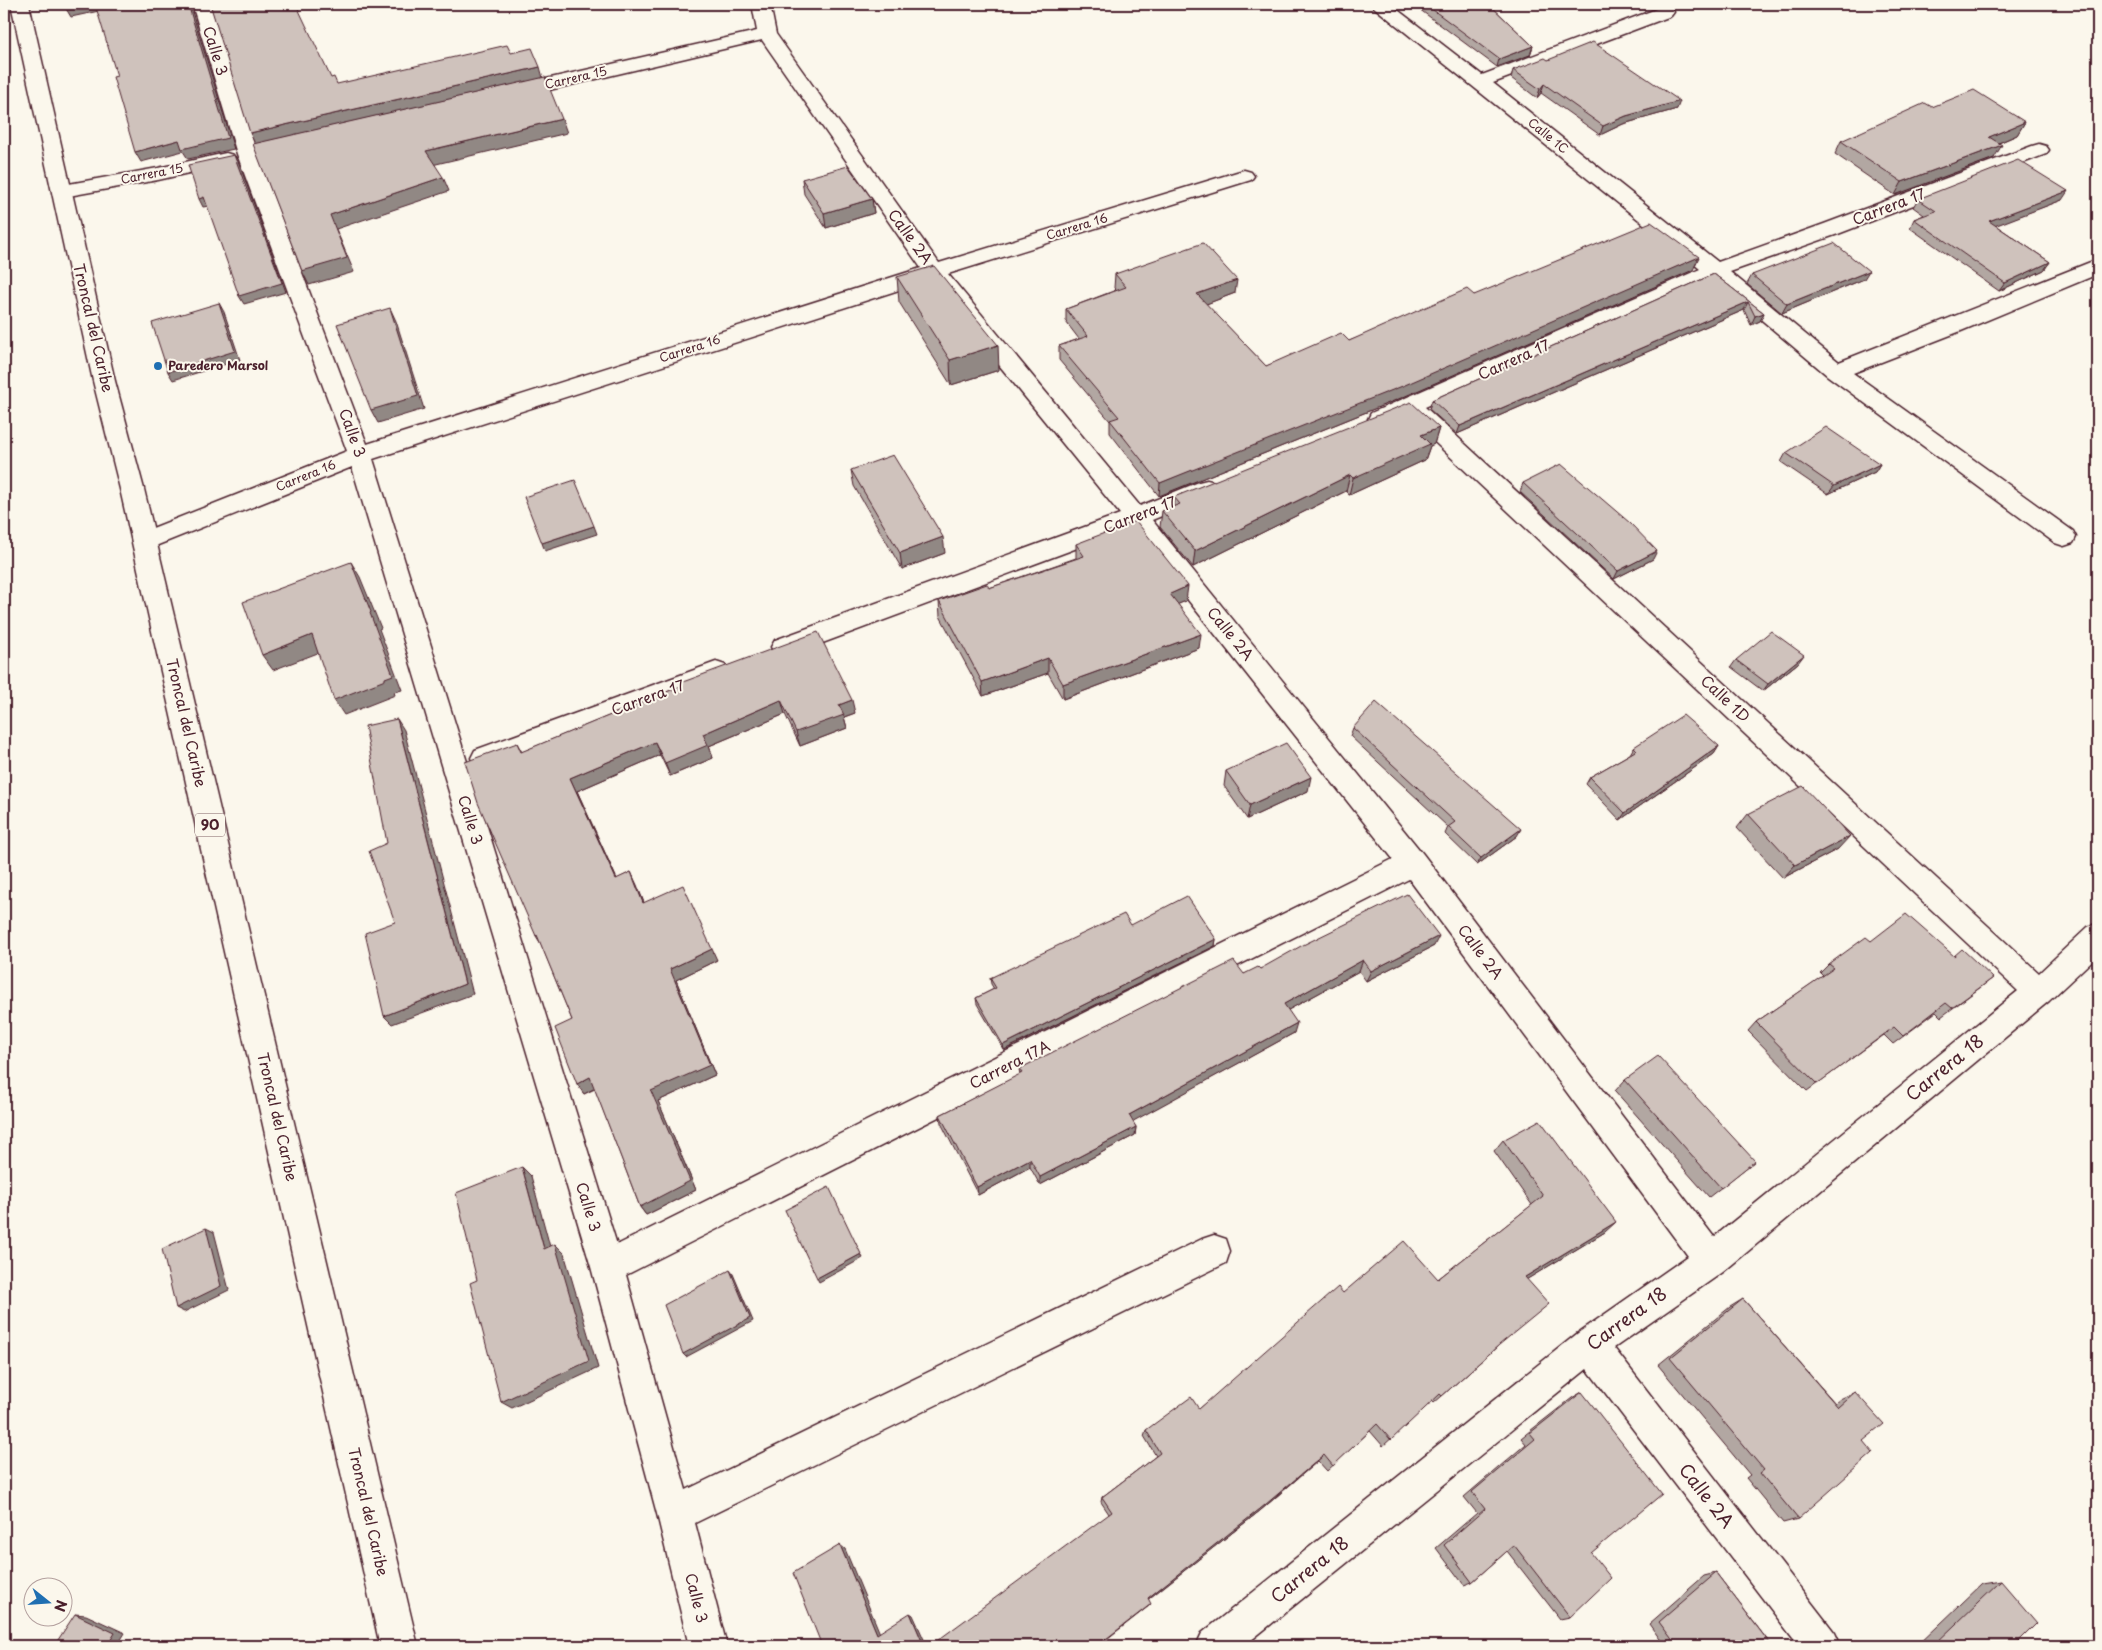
<svg xmlns="http://www.w3.org/2000/svg" width="2102" height="1650" font-family="'Playpen Sans',sans-serif">
	<rect width="100%" height="100%" fill="#fbf7ec"/>
	<filter id="ink" filterUnits="userSpaceOnUse"><feTurbulence type="fractalNoise" baseFrequency=".02" numOctaves="2"/><feDisplacementMap in="SourceGraphic" scale="10" xChannelSelector="R" yChannelSelector="G"/><feConvolveMatrix kernelMatrix="1 2 1 2 8 2 1 2 1" color-interpolation-filters="sRGB"/></filter>
	<g filter="url(#ink)">
		<g fill="none" stroke-linecap="round" stroke-linejoin="round">
			<g stroke="#4a1f2b" stroke-width="3">
				<g id="minor">
					<path d="M192,4h18l47,150 110,290 554,-176 -159,-228 -251,59 -7,-2 -2,-4 2,-4 7,-2 246,-56 -5,-27h18l6,30 163,229 298,-91 7,-2 7,2 3,4 -3,4 -303,94 192,232 59,-24 8,-2 8,2 4,6 -4,6 -63,26 271,334 291,383 304,-246 -611,-575 -28,11 -8,-2 -3,-6 3,-6 329,-144 -330,-265h20l92,71 177,-67 6,-1 6,1 3,4 -3,4 -178,67 225,179 106,-38 208,-78 7,-2 7,2 3,4 -3,4 -208,80 -108,38 109,90 259,-103v15l-137,57 -108,42 220,158 3,6 -3,6 -9,3 -9,-3 -227,-167 -115,-97 -288,128 614,566 49,-46 10,-4v32l-49,46 -326,271 -109,76 221,285 6,13h-42l-212,-277 -343,277h-48l6,-13 376,-300 110,-77 -279,-377 -783,396 60,215 516,-251 12,-4 12,4 4,12 -4,12 -531,260 32,123h-38l-32,-132 -66,-247 -239,-800 -199,80 -9,3 -9,-3 -3,-6 3,-6 212,-84 -110,-297zM930,280l190,234 -345,126 -4,7 4,7 9,3 9,-3 338,-126 262,331 -776,386 -244,-786z"/>
					<polygon points="226,153 233,155 236,159 233,163 158,180 63,197 56,195 53,191 56,187 63,185 158,168"/>
					<polygon points="716,662 725,665 729,672 725,679 484,769 475,766 471,758 475,750"/>
				</g>
			</g>
			<g stroke="#4a1f2b" stroke-width="3">
				<polygon id="trunk" points="11,4 29,4 115,381 144,489 418,1646 380,1646 120,489 93,381"/>
			</g>
			<use href="#minor" fill="#fbf7ec" fill-rule="evenodd"/>
			<use href="#trunk" fill="#fbf7ec" fill-rule="evenodd"/>
		</g>
		<g fill="#b2a7a2" stroke="#4a1f2b">
			<polygon points="1420,4 1489,4 1533,46 1530,55 1497,67 1419,9"/>
			<polygon points="1548,60 1677,109 1623,124 1600,135 1541,93 1537,98 1511,78 1513,70"/>
			<polygon points="2025,122 2017,135 1999,143 1994,158 1895,195 1835,154 1841,141"/>
			<polygon points="802,179 872,199 874,213 826,228 804,194"/>
			<polygon points="1918,199 2062,200 1995,225 2050,262 2044,270 1999,291 1910,228 1914,219 1924,215 1913,207"/>
			<polygon points="1693,270 1401,398 1159,496 1110,433 1110,421 1059,360 1059,346 1079,339 1066,322 1066,309 1116,290 1114,288 1115,274 1235,293 1206,304 1266,366 1349,341 1474,295"/>
			<polygon points="1714,274 1764,313 1760,321 1751,325 1744,310 1457,434 1429,409 1432,400"/>
			<polygon points="1752,275 1864,279 1782,313 1747,284"/>
			<polygon points="897,277 999,370 951,385 899,302"/>
			<polygon points="1439,428 1434,444 1430,446 1425,460 1349,495 1346,491 1193,567 1160,527 1162,511 1173,507 1174,497"/>
			<polygon points="1786,453 1880,464 1875,472 1828,494 1781,462"/>
			<polygon points="851,470 945,553 902,569 854,486"/>
			<polygon points="1523,483 1653,559 1614,579 1520,492"/>
			<polygon points="1076,544 1186,601 1178,604 1199,648 1063,699 1048,673 983,696 940,616 939,601 989,588 1076,558"/>
			<polygon points="1736,660 1798,663 1763,691 1731,667"/>
			<polygon points="681,686 855,713 844,717 847,728 800,746 785,714 709,746 713,758 670,776 660,755 577,791 617,879 631,872 644,903 717,960 676,980 715,1075 658,1101 696,1190 646,1215 640,1207 595,1089 584,1094 577,1084 572,1020 541,944 536,936 517,743 522,752"/>
			<polygon points="1353,728 1517,836 1477,865 1445,834 1448,827 1350,736"/>
			<polygon points="1719,746 1714,754 1620,820 1586,784 1590,777 1630,754 1634,747"/>
			<polygon points="1226,771 1308,791 1247,819 1224,786"/>
			<polygon points="1748,814 1838,849 1783,878 1737,828"/>
			<polygon points="1131,925 1216,939 1215,946 1004,1050 977,1004 976,998 994,989 991,984 990,978"/>
			<polygon points="1871,941 1954,956 1993,978 1941,1017 1936,1012 1893,1044 1884,1035 1807,1091 1748,1031 1756,1022 1823,976 1820,973 1829,964"/>
			<polygon points="1434,946 1366,981 1359,971 1288,1010 1294,1033 1132,1121 1136,1127 1135,1135 1040,1185 1030,1167 978,1195 941,1123 940,1115 1020,1075 1019,1069 1244,974 1260,969"/>
			<polygon points="1625,1080 1755,1161 1709,1197 1615,1091"/>
			<polygon points="1503,1140 1605,1232 1527,1279 1497,1347 1442,1396 1434,1403 1432,1401 1383,1446 1370,1431 1327,1471 1318,1461 1261,1510 1148,1599 1149,1606 1109,1514 1101,1502 1102,1497 1156,1456 1144,1436 1146,1430 1199,1409 1343,1293 1438,1279 1532,1205 1494,1151"/>
			<polygon points="1743,1299 1835,1403 1840,1399 1855,1392 1863,1441 1798,1519 1783,1523 1746,1478 1750,1475 1658,1365 1730,1307"/>
			<polygon points="1582,1392 1591,1553 1570,1617 1560,1619 1507,1551 1472,1582 1464,1585 1436,1548 1477,1513 1464,1497 1526,1444 1521,1438 1572,1398"/>
			<polygon points="1716,1573 1772,1646 1665,1646 1649,1624 1704,1576"/>
			<polygon points="2001,1581 2014,1646 1917,1646 1982,1584"/>
		</g>
		<g fill="#918884" stroke="#4a1f2b">
			<polygon points="78,4 95,4 99,11 71,17 65,7"/>
			<polygon points="188,4 191,4 190,5 234,149 188,159 183,151 141,162 135,152 179,140"/>
			<polygon points="1533,46 1530,55 1497,67 1499,59"/>
			<polygon points="540,67 543,78 255,144 250,133"/>
			<polygon points="1544,84 1541,93 1537,98 1540,89"/>
			<polygon points="1680,101 1677,109 1623,124 1600,135 1603,126 1626,116"/>
			<polygon points="562,119 567,133 432,165 426,151"/>
			<polygon points="2025,122 2017,135 1982,150 1989,137"/>
			<polygon points="2002,145 1994,158 1895,195 1902,182"/>
			<polygon points="234,155 239,163 286,292 244,304 239,296"/>
			<polygon points="443,177 449,191 336,229 354,272 309,285 302,271 330,215"/>
			<polygon points="2068,191 2062,200 1984,230 1989,221"/>
			<polygon points="204,197 209,206 203,207 199,199"/>
			<polygon points="872,199 874,213 826,228 824,213"/>
			<polygon points="1699,257 1693,270 1401,398 1159,496 1160,483"/>
			<polygon points="2050,262 2044,270 1999,291 2005,283"/>
			<polygon points="1869,271 1864,279 1782,313 1787,304"/>
			<polygon points="1237,280 1235,293 1196,308 1197,294"/>
			<polygon points="1748,302 1744,310 1457,434 1460,426"/>
			<polygon points="219,303 224,312 240,360 173,380 168,372"/>
			<polygon points="390,308 396,321 424,409 378,423 371,410"/>
			<polygon points="1764,313 1760,321 1751,325 1755,316"/>
			<polygon points="998,345 999,370 951,385 950,360"/>
			<polygon points="1439,428 1434,444 1430,446 1425,460 1349,495 1353,478 1421,435"/>
			<polygon points="1880,464 1875,472 1828,494 1834,486"/>
			<polygon points="1350,475 1346,491 1193,567 1195,551"/>
			<polygon points="594,526 597,534 545,551 542,543"/>
			<polygon points="943,537 945,553 902,569 900,553"/>
			<polygon points="1657,551 1653,559 1614,579 1618,571"/>
			<polygon points="351,562 360,577 381,628 379,629 402,690 394,692 395,695 344,715 334,700"/>
			<polygon points="1188,586 1186,601 1169,608 1170,594"/>
			<polygon points="1201,634 1199,648 1063,699 1063,684"/>
			<polygon points="312,635 323,651 273,670 262,655"/>
			<polygon points="1804,655 1798,663 1763,691 1768,684"/>
			<polygon points="1048,658 1048,673 983,696 982,682"/>
			<polygon points="781,700 785,714 709,746 713,758 670,776 665,763 703,734"/>
			<polygon points="852,700 855,713 844,717 847,728 800,746 796,732 839,705"/>
			<polygon points="397,719 404,730 473,994 392,1024 384,1016 465,984"/>
			<polygon points="655,742 660,755 577,791 622,891 570,778"/>
			<polygon points="1719,746 1714,754 1620,820 1625,813"/>
			<polygon points="1311,777 1308,791 1247,819 1250,805"/>
			<polygon points="1521,829 1517,836 1477,865 1481,858"/>
			<polygon points="1850,836 1838,849 1783,878 1795,865"/>
			<polygon points="631,872 637,885 649,915 643,903"/>
			<polygon points="1439,936 1434,946 1366,981 1371,971"/>
			<polygon points="1216,939 1215,946 1004,1050 1003,1045"/>
			<polygon points="712,949 717,960 676,980 715,1075 658,1101 696,1190 646,1215 640,1207 651,1091 670,969"/>
			<polygon points="1363,960 1359,971 1281,1014 1284,1004"/>
			<polygon points="1297,1023 1294,1033 1128,1124 1129,1115"/>
			<polygon points="590,1077 597,1087 584,1094 577,1084"/>
			<polygon points="1136,1127 1135,1135 1040,1185 1040,1177"/>
			<polygon points="1030,1159 1030,1167 978,1195 977,1187"/>
			<polygon points="522,1167 531,1176 553,1258 544,1249"/>
			<polygon points="1616,1222 1605,1232 1516,1286 1525,1277"/>
			<polygon points="206,1228 214,1232 229,1290 184,1312 176,1308"/>
			<polygon points="555,1244 564,1253 598,1368 512,1408 501,1402"/>
			<polygon points="861,1254 863,1258 819,1282 817,1278"/>
			<polygon points="730,1270 733,1274 753,1321 686,1357 683,1354"/>
			<polygon points="1324,1455 1261,1510 1146,1601 1148,1598"/>
			<polygon points="840,1545 845,1549 881,1636 877,1634"/>
			<polygon points="1151,1604 1149,1606 1098,1646 1097,1646"/>
			<polygon points="910,1613 913,1615 927,1646 924,1646"/>
			<polygon points="75,1614 86,1615 125,1633 117,1646 107,1646"/>
		</g>
		<g fill="#cfc2bc" stroke="#4a1f2b">
			<polygon points="65,4 78,4 65,7"/>
			<polygon points="95,4 188,4 228,138 182,149 179,140 135,152 113,77 117,76"/>
			<polygon points="210,4 296,4 331,78 334,77 337,84 507,45 511,53 532,48 540,67 250,133"/>
			<polygon points="1425,4 1489,4 1533,46 1499,59"/>
			<polygon points="1593,42 1680,101 1626,116 1603,126 1544,84 1540,89 1513,70 1545,58 1548,60"/>
			<polygon points="545,77 562,119 426,151 443,177 330,215 347,258 302,271 253,144"/>
			<polygon points="1974,90 2025,122 1989,137 2002,145 1902,182 1841,141 1925,103 1932,107"/>
			<polygon points="234,155 282,283 239,296 204,197 199,199 188,165"/>
			<polygon points="2018,160 2068,191 1989,221 2050,262 2005,283 1914,219 1936,211 1918,199"/>
			<polygon points="848,166 872,199 824,213 802,179"/>
			<polygon points="1651,222 1699,257 1405,385 1160,483 1110,420 1119,417 1059,346 1088,336 1066,309 1126,287 1115,274 1203,243 1237,280 1197,294 1266,366 1341,333 1349,341 1467,289 1474,295"/>
			<polygon points="1834,243 1869,271 1787,304 1752,275"/>
			<polygon points="934,266 998,345 950,360 897,277"/>
			<polygon points="1714,274 1764,313 1755,316 1748,302 1460,426 1432,400"/>
			<polygon points="219,303 235,351 168,372 152,323"/>
			<polygon points="390,308 418,396 371,410 337,324"/>
			<polygon points="1411,402 1439,428 1421,435 1430,444 1353,478 1350,475 1195,551 1162,511 1180,504 1174,497"/>
			<polygon points="1826,427 1880,464 1834,486 1786,453"/>
			<polygon points="893,455 943,537 900,553 851,470"/>
			<polygon points="1561,464 1630,523 1657,551 1618,571 1523,483"/>
			<polygon points="575,480 594,526 542,543 524,497"/>
			<polygon points="1136,521 1188,586 1170,594 1201,634 1063,684 1048,658 982,682 939,601 987,584 989,588 1084,556 1076,544"/>
			<polygon points="351,562 371,612 370,613 393,675 385,678 385,680 334,700 312,635 262,655 243,602"/>
			<polygon points="1771,631 1804,655 1768,684 1736,660"/>
			<polygon points="818,632 852,700 839,705 844,715 796,732 781,700 703,734 708,745 665,763 655,742 570,778 616,879 631,872 643,903 683,885 712,949 670,969 710,1065 651,1091 690,1181 640,1207 590,1077 577,1084 555,1028 572,1020 537,935 536,936 478,803 465,762 517,743 521,752 681,686 680,683 691,679"/>
			<polygon points="1376,702 1521,829 1481,858 1448,827 1455,822 1353,728"/>
			<polygon points="1683,715 1719,746 1625,813 1590,777 1637,750 1634,747"/>
			<polygon points="397,719 465,984 384,1016 365,933 395,922 369,851 387,843 365,726"/>
			<polygon points="1286,743 1311,777 1250,805 1226,771"/>
			<polygon points="1803,786 1850,836 1795,865 1748,814"/>
			<polygon points="1407,894 1439,936 1371,971 1363,960 1284,1004 1297,1023 1129,1115 1136,1127 1040,1177 1030,1159 977,1187 940,1115 1022,1073 1019,1069 1234,961 1244,974 1258,967 1260,969 1301,946"/>
			<polygon points="1187,896 1216,939 1003,1045 976,998 996,988 990,978 1124,914 1131,925"/>
			<polygon points="1906,914 1954,956 1962,949 1993,978 1952,1008 1946,1003 1903,1036 1894,1027 1817,1084 1756,1022 1834,968 1829,964 1866,937 1871,941"/>
			<polygon points="1658,1056 1755,1161 1721,1188 1625,1080"/>
			<polygon points="1540,1120 1616,1222 1525,1277 1549,1304 1499,1345 1442,1396 1440,1394 1391,1440 1377,1424 1333,1466 1324,1455 1265,1505 1148,1598 1151,1604 1097,1646 930,1646 1112,1512 1102,1497 1160,1453 1146,1430 1191,1397 1199,1409 1338,1287 1343,1293 1404,1241 1438,1279 1543,1196 1503,1140"/>
			<polygon points="522,1167 544,1249 555,1244 589,1361 501,1402 470,1283 477,1280 456,1193"/>
			<polygon points="829,1187 861,1254 817,1278 785,1210"/>
			<polygon points="206,1228 221,1286 176,1308 162,1249"/>
			<polygon points="730,1270 750,1318 683,1354 664,1305"/>
			<polygon points="1743,1299 1838,1407 1855,1392 1884,1424 1863,1441 1873,1453 1798,1519 1760,1473 1764,1470 1670,1358"/>
			<polygon points="1582,1392 1662,1494 1591,1553 1611,1578 1570,1617 1514,1545 1472,1582 1444,1545 1485,1509 1472,1492 1535,1439 1530,1433"/>
			<polygon points="840,1545 877,1634 910,1613 924,1646 822,1646 793,1573"/>
			<polygon points="1716,1573 1768,1641 1772,1646 1677,1646 1659,1622"/>
			<polygon points="2001,1581 2037,1623 2014,1646 1933,1646"/>
			<polygon points="75,1614 115,1633 107,1646 54,1646"/>
		</g>
	</g>
	<circle fill="#1f6fb2" stroke="#fbf7ec" stroke-width="2" cx="158" cy="366" r="5"/>
	<g text-anchor="middle" stroke-width="4" stroke-linejoin="round" paint-order="stroke">
		<g font-size="12" fill="#4a1f2b" stroke="#fbf7ec">
			<text transform="translate(576 78) rotate(-13)" y="4">Carrera 15</text>
			<text transform="translate(1548 136) rotate(39)" y="4">Calle 1C</text>
			<text transform="translate(152 174) rotate(-11)" y="4">Carrera 15</text>
			<text transform="translate(1077 227) rotate(-17)" y="4">Carrera 16</text>
			<text transform="translate(690 349) rotate(-18)" y="4">Carrera 16</text>
			<text transform="translate(306 476) rotate(-22)" y="4">Carrera 16</text>
		</g>
		<g font-size="12" font-weight="bold" fill="#4a1f2b" stroke="#fbf7ec" text-anchor="start">
			<text x="168" y="370">Paredero Marsol</text>
		</g>
		<rect fill="#fbf7ec" stroke="#7f6065" stroke-width="1" x="195" y="813.5" width="30" height="23" rx="4"/>
		<g font-size="14" font-weight="bold" fill="#4a1f2b">
			<text x="210" y="830">90</text>
		</g>
		<g font-size="15" fill="#4a1f2b" stroke="#fbf7ec">
			<text transform="translate(215 51) rotate(73)" y="5">Calle 3</text>
			<text transform="translate(1889 207) rotate(-21)" y="5">Carrera 17</text>
			<text transform="translate(910 237) rotate(54)" y="5">Calle 2A</text>
			<text transform="translate(93 328) rotate(77)" y="5">Troncal del Caribe</text>
			<text transform="translate(1514 360) rotate(-24)" y="5">Carrera 17</text>
			<text transform="translate(352 433) rotate(70)" y="5">Calle 3</text>
			<text transform="translate(1140 515) rotate(-21)" y="5">Carrera 17</text>
			<text transform="translate(1230 634) rotate(51)" y="5">Calle 2A</text>
			<text transform="translate(648 698) rotate(-20)" y="5">Carrera 17</text>
			<text transform="translate(1725 699) rotate(43)" y="5">Calle 1D</text>
			<text transform="translate(186 723) rotate(77)" y="5">Troncal del Caribe</text>
			<text transform="translate(470 820) rotate(73)" y="5">Calle 3</text>
			<text transform="translate(1480 952) rotate(53)" y="5">Calle 2A</text>
			<text transform="translate(1010 1065) rotate(-27)" y="5">Carrera 17A</text>
			<text transform="translate(277 1117) rotate(77)" y="5">Troncal del Caribe</text>
			<text transform="translate(588 1207) rotate(73)" y="5">Calle 3</text>
			<text transform="translate(368 1512) rotate(77)" y="5">Troncal del Caribe</text>
			<text transform="translate(696 1598) rotate(76)" y="5">Calle 3</text>
		</g>
		<g font-size="18" fill="#4a1f2b" stroke="#fbf7ec">
			<text transform="translate(1945 1068) rotate(-39)" y="6">Carrera 18</text>
			<text transform="translate(1627 1319) rotate(-36)" y="6">Carrera 18</text>
			<text transform="translate(1706 1496) rotate(52)" y="6">Calle 2A</text>
			<text transform="translate(1310 1570) rotate(-39)" y="6">Carrera 18</text>
		</g>
	</g>
	<rect width="2102" height="1650" fill="none" stroke="#fbf7ec" stroke-width="20"/>
	<rect x="10" y="10" width="2082" height="1630" fill="none" stroke="#4a1f2b" stroke-width="2" filter="url(#ink)"/>
	<g transform="translate(48 1602) rotate(107)"><circle r="24" fill="#fbf7ec" stroke="#b4a19f"/>
	<path d="M0-4L9 19L0 12L-9 19Z" fill="#1f6fb2"/>
	<text y="-8" font-size="14" font-weight="bold" text-anchor="middle" fill="#4a1f2b">N</text>
	</g>
</svg>
